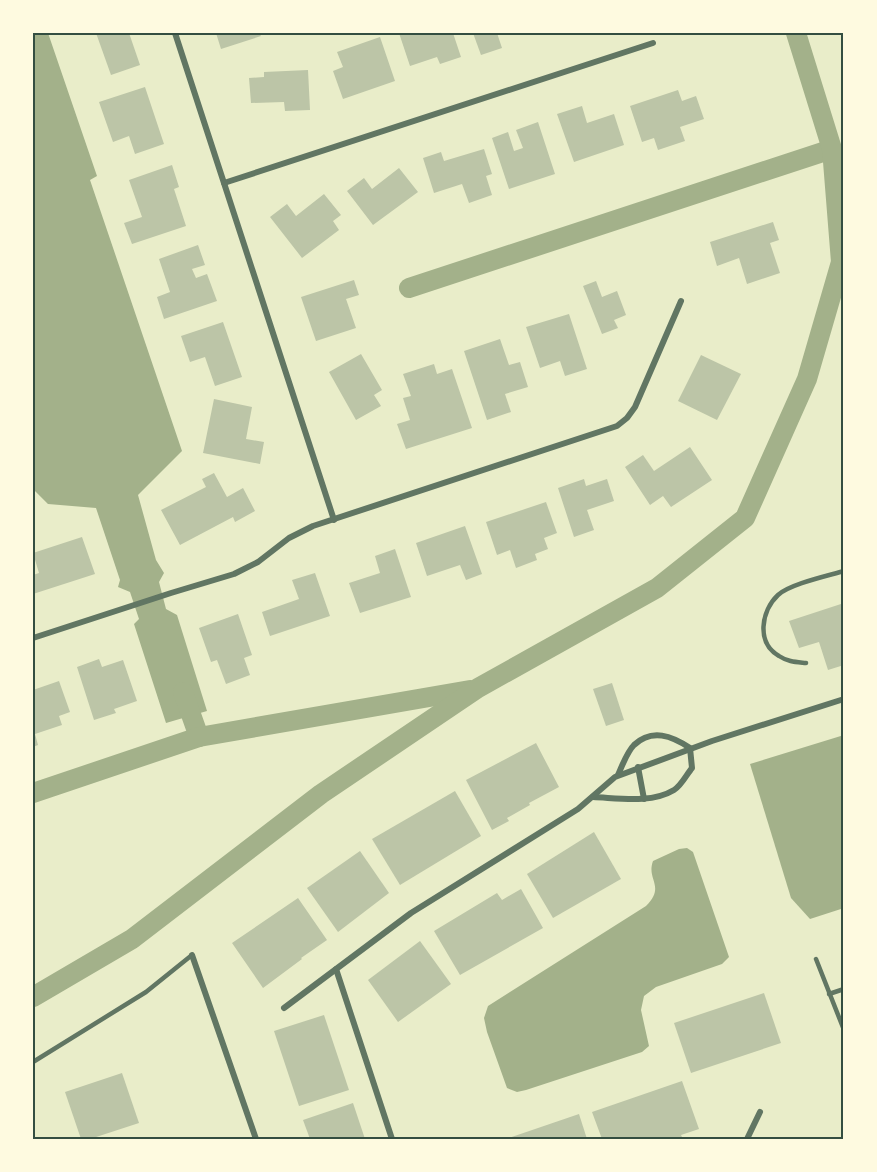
<svg xmlns="http://www.w3.org/2000/svg" width="877" height="1172" font-family="'Libre Baskerville',serif">
	<rect width="100%" height="100%" fill="#e9edc9"/>
	<g fill="#a3b18a">
		<polygon points="33,33 48,33 97,176 90,180 182,451 138,495 156,560 164,573 159,582 166,609 177,615 207,711 166,723 134,624 139,619 130,592 118,587 120,580 96,508 48,504 33,489"/>
		<polygon points="844,735 844,908 810,919 791,898 750,764"/>
		<path d="M687,848l6,4 36,105 -7,7 -66,23 -12,9 -3,14 8,36 -7,6 -116,38 -9,2 -10,-4 -20,-56 -3,-14 4,-12 158,-100c20,-20 0,-26 7,-45l26,-12z"/>
	</g>
	<g fill="none" stroke-linecap="round" stroke-linejoin="round">
		<g stroke="#a3b18a" stroke-width="20">
			<polyline points="409,288 832,149"/>
			<polyline points="183,692 199,737"/>
			<polyline points="33,793 199,737 470,690"/>
			<polyline points="33,997 132,939 321,794 478,688 657,588 745,518 807,379 841,262 832,149 796,33"/>
		</g>
	</g>
	<g fill="#bcc5a7">
		<polygon points="96,33 129,33 140,65 111,75"/>
		<polygon points="216,33 259,33 261,36 221,49"/>
		<polygon points="399,33 453,33 461,57 440,64 437,57 410,66"/>
		<polygon points="473,33 497,33 502,48 481,55"/>
		<polygon points="380,37 395,81 343,99 333,71 343,67 337,52"/>
		<polygon points="308,70 310,110 285,111 284,102 251,103 249,78 264,77 264,72"/>
		<polygon points="145,87 164,144 135,154 129,136 113,142 99,102"/>
		<polygon points="678,90 682,101 696,96 704,119 680,127 685,141 658,150 654,138 642,142 630,106"/>
		<polygon points="582,106 587,123 614,114 624,145 574,162 557,114"/>
		<polygon points="538,122 555,174 509,189 492,138 508,132 514,151 523,148 516,130"/>
		<polygon points="484,149 492,174 486,176 492,195 469,203 462,184 434,193 423,158 441,152 444,161"/>
		<polygon points="172,165 179,187 174,189 186,226 132,244 124,223 142,217 129,180"/>
		<polygon points="399,168 418,192 373,225 347,191 364,178 372,189"/>
		<polygon points="324,194 341,215 333,221 339,230 302,258 270,217 287,204 296,216"/>
		<polygon points="773,222 779,240 770,243 780,273 747,284 739,258 717,266 710,242"/>
		<polygon points="198,245 205,265 192,269 196,278 207,274 217,301 164,319 157,297 170,292 159,259"/>
		<polygon points="354,280 359,295 346,299 356,328 316,341 301,297"/>
		<polygon points="596,281 602,297 617,291 626,315 614,320 618,328 602,334 583,286"/>
		<polygon points="569,314 587,369 565,376 560,361 540,368 526,327"/>
		<polygon points="223,322 242,377 215,386 205,357 190,362 181,336"/>
		<polygon points="500,339 509,365 520,362 528,387 505,394 511,412 487,420 464,351"/>
		<polygon points="361,354 382,390 374,395 381,406 356,420 329,372"/>
		<polygon points="701,355 741,374 717,420 678,401"/>
		<polygon points="434,364 437,374 452,369 472,428 406,449 397,424 410,420 403,398 411,396 403,374"/>
		<polygon points="214,399 252,407 246,439 264,442 260,464 203,453"/>
		<polygon points="690,447 712,480 671,507 663,496 650,505 625,467 643,455 654,471"/>
		<polygon points="214,473 227,497 243,488 255,511 235,522 233,517 180,545 161,510 206,487 202,479"/>
		<polygon points="584,479 586,486 607,479 614,501 587,510 594,530 574,537 558,488"/>
		<polygon points="546,502 557,533 544,538 548,549 535,554 537,560 516,568 510,550 497,555 486,522"/>
		<polygon points="465,526 482,574 466,580 460,565 427,576 416,543"/>
		<polygon points="82,537 95,574 33,594 33,575 39,573 33,553"/>
		<polygon points="395,549 411,597 360,613 349,583 380,573 375,556"/>
		<polygon points="315,573 330,616 270,636 262,612 299,599 292,580"/>
		<polygon points="844,603 844,665 828,670 819,642 799,648 789,621"/>
		<polygon points="238,614 252,655 244,658 250,675 226,684 217,660 211,662 199,628"/>
		<polygon points="99,659 102,667 123,660 137,701 114,709 116,713 94,720 77,667"/>
		<polygon points="59,681 70,712 59,716 62,725 35,734 38,745 33,747 33,690"/>
		<polygon points="612,683 624,720 606,726 593,689"/>
		<polygon points="536,743 559,787 529,803 530,805 507,818 509,821 492,830 466,780"/>
		<polygon points="455,791 481,836 400,885 372,839"/>
		<polygon points="594,832 621,879 553,918 527,874"/>
		<polygon points="360,851 389,893 338,932 307,888"/>
		<polygon points="521,889 543,928 460,975 434,931 497,893 502,900"/>
		<polygon points="298,898 327,940 301,958 302,959 263,988 232,943"/>
		<polygon points="420,941 451,984 398,1022 368,980"/>
		<polygon points="764,993 781,1043 691,1073 674,1023"/>
		<polygon points="324,1015 349,1090 299,1106 274,1031"/>
		<polygon points="122,1073 139,1123 90,1139 81,1139 65,1092"/>
		<polygon points="682,1081 699,1129 681,1135 682,1137 677,1139 602,1139 592,1112"/>
		<polygon points="353,1103 365,1139 310,1139 303,1120"/>
		<polygon points="579,1114 587,1139 506,1139"/>
	</g>
	<g fill="none" stroke-linecap="round" stroke-linejoin="round">
		<g stroke="#617663" stroke-width="4.5">
			<path d="M806,663c-10,-1 -18,-1 -27,-7 -23,-13 -18,-45 -1,-61 12,-11 49,-19 66,-24"/>
			<polyline points="816,959 844,1030"/>
			<polyline points="829,994 844,989"/>
			<polyline points="33,1062 146,992 192,955"/>
		</g>
		<g stroke="#617663" stroke-width="6">
			<polyline points="175,33 334,520"/>
			<polyline points="224,183 653,43"/>
			<polyline points="33,638 171,593 234,574 258,562 289,538 313,526 617,426 627,418 635,407 681,301"/>
			<polyline points="638,767 644,799"/>
			<path d="M593,797c25,1 58,7 81,-7 7,-4 13,-16 18,-22l-2,-20c-18,-12 -38,-20 -56,-3 -7,7 -12,21 -16,30"/>
			<polyline points="192,955 256,1139"/>
			<polyline points="336,969 392,1139"/>
			<polyline points="284,1008 411,913 578,809 615,777 712,741 844,699"/>
			<polyline points="747,1139 760,1112"/>
		</g>
	</g>
	<rect width="877" height="1172" fill="none" stroke="#fefae0" stroke-width="69"/>
	<rect x="34" y="34" width="808" height="1104" fill="none" stroke="#344e41" stroke-width="2"/>
</svg>
